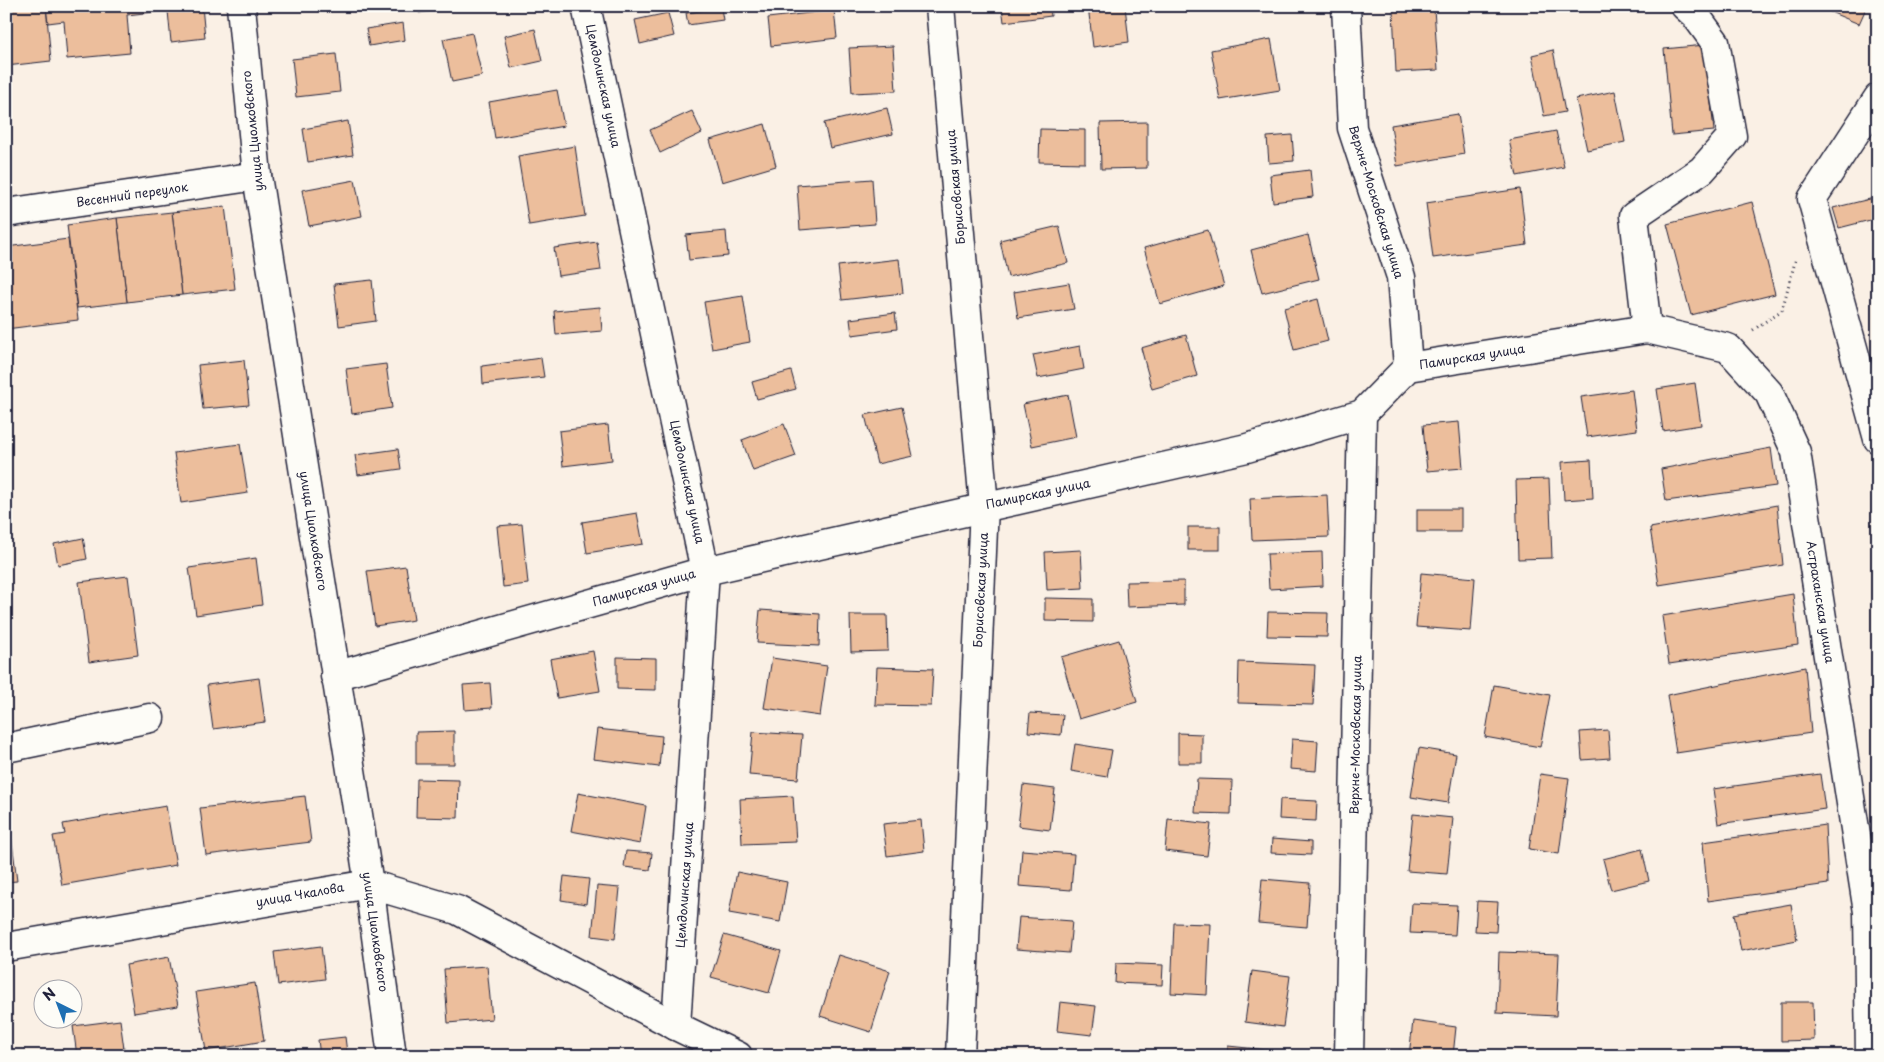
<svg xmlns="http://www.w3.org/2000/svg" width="1884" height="1062" font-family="'Playpen Sans',sans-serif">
	<rect width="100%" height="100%" fill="#faf0e5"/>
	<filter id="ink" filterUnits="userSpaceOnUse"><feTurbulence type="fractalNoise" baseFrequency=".02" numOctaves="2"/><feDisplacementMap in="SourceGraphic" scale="10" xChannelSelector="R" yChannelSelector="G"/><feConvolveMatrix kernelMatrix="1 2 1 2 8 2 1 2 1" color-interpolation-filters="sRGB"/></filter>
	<g filter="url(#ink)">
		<g fill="#ecbe9c" stroke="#22223b">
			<polygon points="6,6 46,6 51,61 6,66"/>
			<polygon points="46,6 144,6 144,13 127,15 130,53 67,59 64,21 48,23"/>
			<polygon points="144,6 202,6 205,38 171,42 168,11 144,13"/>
			<polygon points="418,6 447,6 447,9 419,13"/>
			<polygon points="1002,6 1050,6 1051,16 1004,22"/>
			<polygon points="1088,6 1125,6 1129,42 1093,47"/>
			<polygon points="1265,6 1298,6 1298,7 1266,12"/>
			<polygon points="1816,6 1867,6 1859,24"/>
			<polygon points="721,8 723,20 688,25 686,13"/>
			<polygon points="1434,8 1438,70 1396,72 1393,10"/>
			<polygon points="834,10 837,38 771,46 768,18"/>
			<polygon points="668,13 674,36 640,44 635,20"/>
			<polygon points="403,23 405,40 369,46 366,29"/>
			<polygon points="535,29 542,61 511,68 504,36"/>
			<polygon points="472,33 482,76 452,82 443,39"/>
			<polygon points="1271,39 1280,90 1220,100 1211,50"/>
			<polygon points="1705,45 1714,131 1672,135 1664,49"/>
			<polygon points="893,46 896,91 852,93 849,48"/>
			<polygon points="1553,50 1565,112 1544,116 1532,55"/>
			<polygon points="336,54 340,92 296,97 292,59"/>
			<polygon points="557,90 564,126 495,138 489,102"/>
			<polygon points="1615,91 1625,142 1587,150 1576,99"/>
			<polygon points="887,108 893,134 830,148 824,123"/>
			<polygon points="692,111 702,133 660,153 650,130"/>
			<polygon points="1458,114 1464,154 1397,166 1391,125"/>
			<polygon points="348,121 353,155 308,162 303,129"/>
			<polygon points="1147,122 1147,168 1101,169 1100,123"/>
			<polygon points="765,124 776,166 722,182 710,140"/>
			<polygon points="1040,129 1085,130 1085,163 1039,162"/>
			<polygon points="1556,131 1564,167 1517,176 1509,140"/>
			<polygon points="1292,135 1294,161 1269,163 1267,137"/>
			<polygon points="575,146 585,216 529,225 518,156"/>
			<polygon points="1310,170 1313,197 1273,202 1270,175"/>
			<polygon points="872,179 875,224 800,230 797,185"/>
			<polygon points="355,180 362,216 309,226 302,190"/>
			<polygon points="1520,189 1527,245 1433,258 1426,203"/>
			<polygon points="1878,197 1878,218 1839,228 1833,208"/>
			<polygon points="1752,202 1775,294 1691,315 1667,224"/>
			<polygon points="225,206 235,289 182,295 172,212"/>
			<polygon points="172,212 182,295 127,302 117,218"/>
			<polygon points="117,218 127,302 77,308 67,225"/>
			<polygon points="1059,226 1068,263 1008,277 1000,240"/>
			<polygon points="1208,230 1224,286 1160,304 1144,248"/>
			<polygon points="726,231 728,256 689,260 686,235"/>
			<polygon points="1308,235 1319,279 1262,293 1251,250"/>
			<polygon points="68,239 78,320 6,329 6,247"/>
			<polygon points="597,242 601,270 558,276 554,248"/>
			<polygon points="899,259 903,293 842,300 838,266"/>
			<polygon points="372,280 376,321 339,326 334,284"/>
			<polygon points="1069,283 1074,309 1018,318 1014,292"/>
			<polygon points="743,296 750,342 712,349 704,302"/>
			<polygon points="1318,299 1328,341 1294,350 1284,308"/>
			<polygon points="600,307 602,331 556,335 554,311"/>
			<polygon points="895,313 897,329 852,335 850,319"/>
			<polygon points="1186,335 1197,376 1152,389 1141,348"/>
			<polygon points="1080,346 1084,369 1038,378 1033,355"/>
			<polygon points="541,358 544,377 483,384 482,366"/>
			<polygon points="244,360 249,405 203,409 198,365"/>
			<polygon points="386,364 392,408 352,414 346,369"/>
			<polygon points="791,371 796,389 757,399 752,382"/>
			<polygon points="1695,383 1701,425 1663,431 1657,389"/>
			<polygon points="1632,390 1637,430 1587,437 1581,397"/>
			<polygon points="1068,395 1076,437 1032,446 1023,404"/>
			<polygon points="902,407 913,456 877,464 865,415"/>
			<polygon points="1459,422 1463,468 1427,471 1423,425"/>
			<polygon points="784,424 796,456 753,471 742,440"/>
			<polygon points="608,425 612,460 563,466 559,431"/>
			<polygon points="240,444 248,493 181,503 174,453"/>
			<polygon points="1771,448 1776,486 1666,501 1661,469"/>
			<polygon points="398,449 401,469 358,475 355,455"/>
			<polygon points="1591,460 1593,498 1564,500 1562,462"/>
			<polygon points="1549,479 1552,558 1518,559 1516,480"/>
			<polygon points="1327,495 1329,537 1252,540 1250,499"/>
			<polygon points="1777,505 1783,565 1659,585 1650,528"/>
			<rect x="1417" y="509" width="44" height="23"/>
			<polygon points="637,513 643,544 587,553 582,522"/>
			<polygon points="522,524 528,584 503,587 497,526"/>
			<rect x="1188" y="527" width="32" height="23"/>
			<polygon points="83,538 87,559 58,565 54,544"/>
			<polygon points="1081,550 1083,588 1047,590 1045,552"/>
			<polygon points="1322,552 1323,586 1269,589 1267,554"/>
			<polygon points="256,558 262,605 196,615 189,568"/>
			<polygon points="406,566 414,620 375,626 367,571"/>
			<polygon points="1421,573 1475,578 1471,631 1416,627"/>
			<polygon points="128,576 138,655 89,662 79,582"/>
			<polygon points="1184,581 1184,605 1127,607 1126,582"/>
			<polygon points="1793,594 1798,645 1669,664 1662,616"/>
			<polygon points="1045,598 1093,599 1093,622 1045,621"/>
			<polygon points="760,610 820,614 819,646 757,643"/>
			<polygon points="1268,612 1328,613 1327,637 1267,636"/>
			<polygon points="850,615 887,615 888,651 851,652"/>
			<polygon points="1119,640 1137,702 1079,719 1061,657"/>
			<polygon points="593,651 600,691 557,698 550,659"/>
			<polygon points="617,657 656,658 656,690 617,689"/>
			<polygon points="772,658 827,666 820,716 764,708"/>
			<polygon points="1239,662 1315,665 1313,705 1238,703"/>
			<polygon points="877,667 933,669 931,706 875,705"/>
			<polygon points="1805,667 1811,733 1676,753 1667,695"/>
			<polygon points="259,678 265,722 213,729 207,685"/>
			<polygon points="490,683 492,708 465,710 463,685"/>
			<polygon points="1494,685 1550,695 1540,747 1485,737"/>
			<polygon points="1030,713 1063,715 1061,735 1028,732"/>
			<polygon points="597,729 662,736 659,767 593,759"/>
			<polygon points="1608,730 1610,758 1582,760 1580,732"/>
			<polygon points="454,731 454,764 416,764 416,732"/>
			<polygon points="753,732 802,735 798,779 749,775"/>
			<polygon points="1178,733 1202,734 1202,763 1178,763"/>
			<polygon points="1292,739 1318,741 1316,771 1290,769"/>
			<polygon points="1075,744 1112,750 1107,777 1071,771"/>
			<polygon points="1419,748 1456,754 1448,803 1411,797"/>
			<polygon points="1540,774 1569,778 1559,854 1529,849"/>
			<polygon points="1820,774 1825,809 1718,824 1713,789"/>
			<polygon points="417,779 459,780 458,818 416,817"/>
			<polygon points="1197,779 1232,780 1231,814 1195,813"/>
			<polygon points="1023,785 1055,789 1050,830 1018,826"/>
			<polygon points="578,793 646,806 640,844 571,831"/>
			<polygon points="305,796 311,842 206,855 200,808"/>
			<polygon points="793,796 796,842 742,844 740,799"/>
			<polygon points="1280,799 1317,801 1316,821 1279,819"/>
			<polygon points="166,806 176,865 62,885 53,836 65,834 63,824"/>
			<polygon points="1413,814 1453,818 1447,874 1407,871"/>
			<polygon points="1168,819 1211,824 1207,856 1165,851"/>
			<polygon points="921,820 924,851 887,856 883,824"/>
			<polygon points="1825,825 1828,884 1708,901 1703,842"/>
			<polygon points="11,834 17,881 6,882 6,835"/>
			<polygon points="1272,839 1311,842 1311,855 1271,853"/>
			<polygon points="1642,849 1649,881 1611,890 1603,859"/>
			<polygon points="1022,850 1074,854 1071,890 1019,886"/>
			<polygon points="626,851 652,853 650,870 624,867"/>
			<polygon points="737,872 787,882 780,922 729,913"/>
			<polygon points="564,876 589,879 586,904 561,900"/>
			<polygon points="1262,879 1310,883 1307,927 1258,923"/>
			<polygon points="597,886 620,888 615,939 592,936"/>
			<polygon points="1477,901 1498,902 1496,932 1475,931"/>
			<polygon points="1412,903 1457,905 1455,935 1410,933"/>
			<polygon points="1791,904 1797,940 1741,951 1734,914"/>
			<polygon points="1019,917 1072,921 1069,953 1016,949"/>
			<polygon points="1174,923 1210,924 1207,995 1171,993"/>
			<polygon points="724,935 781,951 769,993 711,977"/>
			<polygon points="321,946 325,979 278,985 274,952"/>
			<polygon points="1499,952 1559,954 1556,1016 1497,1013"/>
			<polygon points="839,955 890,971 871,1032 820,1016"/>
			<polygon points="169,957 178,1006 134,1013 126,965"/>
			<polygon points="1116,963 1163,965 1162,985 1115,983"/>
			<polygon points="487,966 492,1019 448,1023 444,969"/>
			<polygon points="1252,971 1290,976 1283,1027 1245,1022"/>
			<polygon points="255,983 264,1041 206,1051 196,992"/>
			<polygon points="1060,1002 1096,1006 1092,1035 1057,1031"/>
			<polygon points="1781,1002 1813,1002 1814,1040 1781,1041"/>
			<polygon points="120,1020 125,1056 77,1056 73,1026"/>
			<polygon points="1413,1021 1456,1027 1453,1056 1409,1056"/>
			<polygon points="345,1037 347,1053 320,1056 318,1040"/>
			<polygon points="1228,1046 1267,1050 1266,1056 1227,1056"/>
		</g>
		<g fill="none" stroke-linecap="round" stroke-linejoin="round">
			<g stroke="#22223b" stroke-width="31">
				<g id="minor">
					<polyline points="241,6 257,176 369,884 392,1056"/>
					<polyline points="586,6 705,571 676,1026"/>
					<polyline points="940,6 984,506 960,1056"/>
					<polyline points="1346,6 1352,128 1401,277 1408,367"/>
					<polyline points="1878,98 1812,199 1878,439"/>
					<polyline points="6,213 257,176"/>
					<polyline points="1647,329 1634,216 1702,170 1732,136 1715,42 1696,16 1685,6"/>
					<polyline points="335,676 705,571 1247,448 1362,414 1408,367 1647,329 1728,348 1769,393 1796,452 1868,912 1870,1056"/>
					<polyline points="6,748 150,718"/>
					<polyline points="6,947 369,884 457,910 676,1026 738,1056"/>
					<polyline points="1349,1056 1362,414"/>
				</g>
			</g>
			<polyline stroke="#22223b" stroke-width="3" stroke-dasharray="1 4" stroke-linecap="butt" points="1753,330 1782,310 1796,258"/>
			<use href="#minor" stroke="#fdfcf7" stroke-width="28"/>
		</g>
	</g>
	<g text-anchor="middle" stroke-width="4" stroke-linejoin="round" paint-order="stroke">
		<g font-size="12" fill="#22223b" stroke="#fdfcf7">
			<text transform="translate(603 86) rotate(78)" y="4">Цемдолинская улица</text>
			<text transform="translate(253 131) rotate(-96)" y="4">улица Циолковского</text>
			<text transform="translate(956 187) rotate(-95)" y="4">Борисовская улица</text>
			<text transform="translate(132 195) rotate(-8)" y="4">Весенний переулок</text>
			<text transform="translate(1376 202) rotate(73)" y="4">Верхне-Московская улица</text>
			<text transform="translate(1472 357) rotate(-9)" y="4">Памирская улица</text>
			<text transform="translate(687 482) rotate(78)" y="4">Цемдолинская улица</text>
			<text transform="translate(1038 494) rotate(-12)" y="4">Памирская улица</text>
			<text transform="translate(313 531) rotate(81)" y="4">улица Циолковского</text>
			<text transform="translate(644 588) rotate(-16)" y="4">Памирская улица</text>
			<text transform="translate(981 590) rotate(-87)" y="4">Борисовская улица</text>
			<text transform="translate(1820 602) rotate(81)" y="4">Астраханская улица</text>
			<text transform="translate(1356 735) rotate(-89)" y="4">Верхне-Московская улица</text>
			<text transform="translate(685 885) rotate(-86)" y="4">Цемдолинская улица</text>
			<text transform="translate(300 895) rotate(-10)" y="4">улица Чкалова</text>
			<text transform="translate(375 932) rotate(82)" y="4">улица Циолковского</text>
		</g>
	</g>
	<rect width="1884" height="1062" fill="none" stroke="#fdfcf7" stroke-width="25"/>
	<rect x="12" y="12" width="1859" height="1037" fill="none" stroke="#22223b" stroke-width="2" filter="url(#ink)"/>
	<g transform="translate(58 1004) rotate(318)"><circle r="24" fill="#fdfcf7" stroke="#a5a5ac"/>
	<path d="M0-4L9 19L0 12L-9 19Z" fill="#1f6fb2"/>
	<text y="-8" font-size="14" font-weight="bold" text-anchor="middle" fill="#22223b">N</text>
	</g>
</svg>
